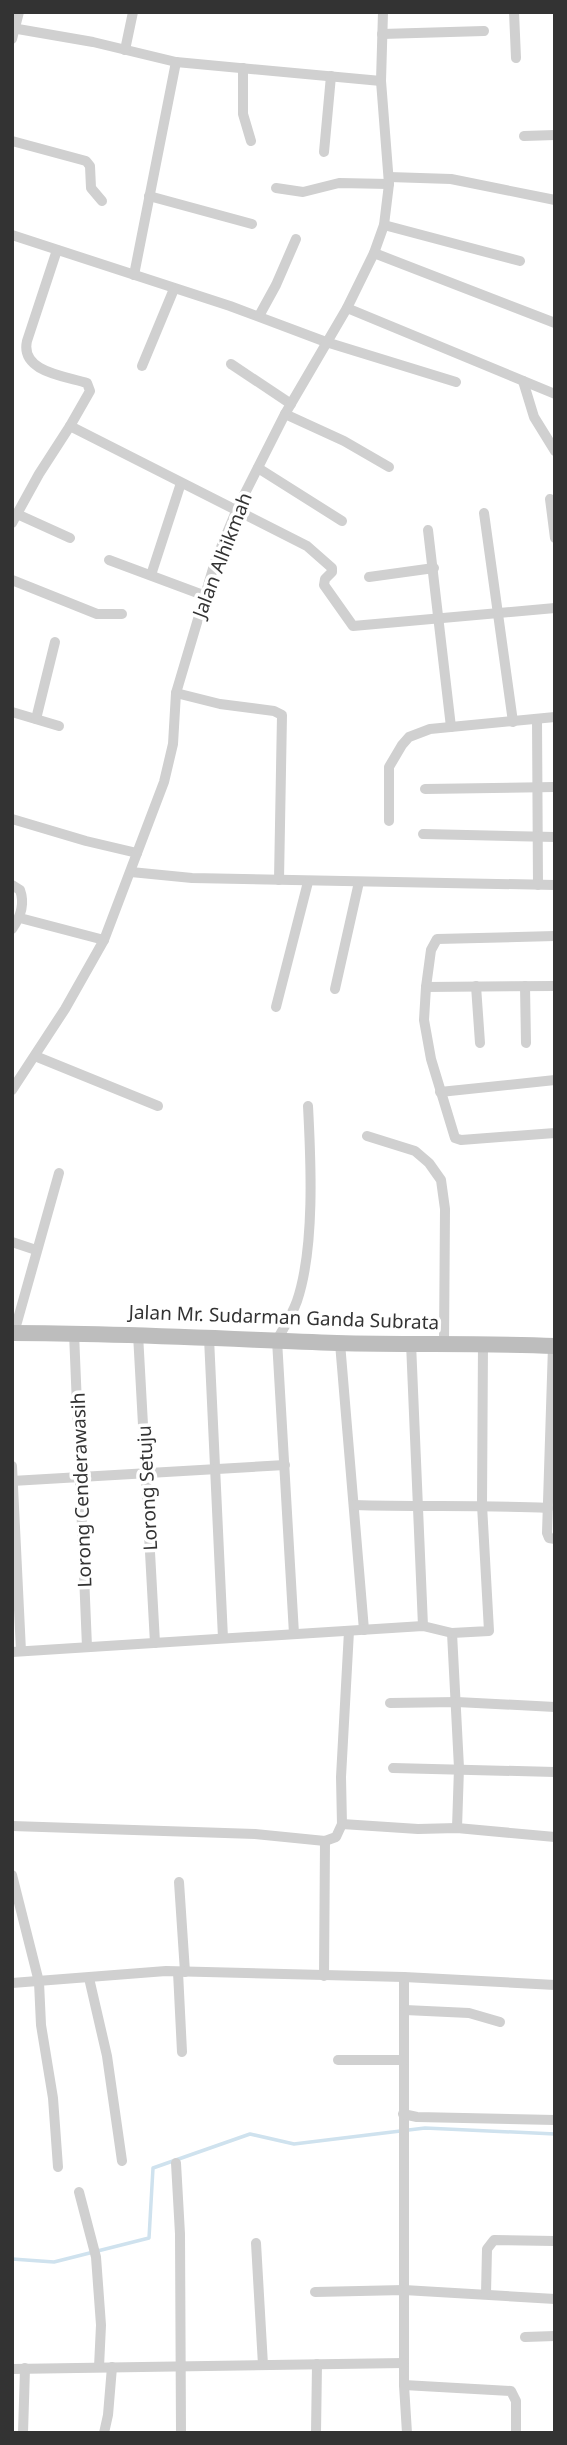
<svg xmlns="http://www.w3.org/2000/svg" width="567" height="2445" font-family="'Noto Sans',sans-serif">
	<rect width="100%" height="100%" fill="#fff"/>
	<g fill="none" stroke-linecap="round" stroke-linejoin="round">
		<polyline stroke="#cfe2ee" stroke-width="3.5" points="12,2259 54,2262 149,2238 153,2168 250,2134 294,2144 425,2128 555,2134"/>
		<g stroke="#d0d0d0" stroke-width="10">
			<polyline points="514,12 516,58"/>
			<polyline points="12,28 93,42 176,62 381,81"/>
			<polyline points="382,34 484,31"/>
			<polyline points="12,39 19,12"/>
			<polyline points="125,50 133,12"/>
			<polyline points="243,68 243,114 251,141"/>
			<polyline points="524,136 555,135"/>
			<polyline points="12,141 86,161 90,166 91,188 102,201"/>
			<polyline points="324,152 331,76"/>
			<polyline points="389,177 451,179 555,200"/>
			<polyline points="276,188 303,192 339,183 389,184"/>
			<polyline points="149,196 252,224"/>
			<polyline points="384,225 520,261"/>
			<polyline points="12,235 230,306 326,342 456,382"/>
			<polyline points="374,253 555,323"/>
			<polyline points="134,275 176,62"/>
			<polyline points="347,308 555,394"/>
			<polyline points="259,316 276,285 296,239"/>
			<polyline points="231,364 291,404"/>
			<polyline points="142,366 174,289"/>
			<polyline points="523,381 534,417 555,451"/>
			<polyline points="285,414 344,441 389,467"/>
			<polyline points="70,426 307,546 332,568 332,572 325,579 324,585 353,626 555,608"/>
			<polyline points="258,468 342,521"/>
			<polyline points="550,499 555,538"/>
			<polyline points="484,513 513,722"/>
			<polyline points="17,514 70,538"/>
			<path d="M12,523l27,-49 31,-48 20,-35 -3,-8c-22,-7 -67,-11 -60,-42l30,-91"/>
			<polyline points="428,530 451,727"/>
			<polyline points="109,560 203,595"/>
			<polyline points="151,575 181,483"/>
			<polyline points="369,577 434,568"/>
			<polyline points="12,580 97,614 122,614"/>
			<polyline points="176,693 220,704 274,711 282,715 279,880"/>
			<polyline points="12,712 59,726"/>
			<polyline points="36,719 55,642"/>
			<polyline points="537,719 538,885"/>
			<polyline points="425,789 555,787"/>
			<polyline points="12,819 86,841 137,853"/>
			<polyline points="389,821 389,767 402,745 409,737 430,729 555,717"/>
			<polyline points="423,834 555,837"/>
			<polyline points="131,872 192,878 555,885"/>
			<path d="M12,885l8,5c5,14 0,28 -8,39"/>
			<polyline points="20,918 104,940"/>
			<polyline points="555,936 437,939 431,950 426,987 424,1020 431,1059 455,1138 461,1140 555,1133"/>
			<polyline points="476,986 480,1043"/>
			<polyline points="525,986 526,1043"/>
			<polyline points="426,987 555,986"/>
			<polyline points="335,989 359,882"/>
			<polyline points="276,1007 308,882"/>
			<polyline points="35,1056 158,1106"/>
			<polyline points="12,1090 65,1009 104,940 164,782 173,744 176,693 215,562 237,509 285,414 347,308 374,253 384,225 389,184 381,81 383,12"/>
			<polyline points="440,1092 555,1080"/>
			<polyline points="367,1136 415,1151 429,1163 441,1180 445,1209 444,1343"/>
			<polyline points="12,1242 36,1250"/>
			<polyline points="14,1333 59,1173"/>
			<polyline points="74,1333 87,1647"/>
			<polyline points="138,1334 155,1643"/>
			<polyline points="209,1338 223,1638"/>
			<polyline points="340,1343 364,1630"/>
			<polyline points="411,1343 423,1626"/>
			<polyline points="553,1346 547,1533 549,1538 555,1539"/>
			<polyline points="12,1466 21,1651"/>
			<polyline points="12,1481 285,1465"/>
			<path d="M354,1505c65,2 129,0 194,3"/>
			<polyline points="452,1633 459,1768 457,1828"/>
			<path d="M294,1634l-17,-294c7,-13 15,-25 20,-39 18,-53 14,-139 11,-195"/>
			<polyline points="12,1652 423,1626 452,1633 489,1631 482,1505 483,1343"/>
			<polyline points="390,1703 457,1702 555,1707"/>
			<polyline points="393,1768 555,1772"/>
			<polyline points="342,1824 418,1829 457,1828 555,1837"/>
			<polyline points="12,1826 255,1834 325,1841 336,1837 342,1824 341,1777 349,1631"/>
			<polyline points="12,1875 39,1982 41,2025 53,2098 58,2167"/>
			<polyline points="179,1882 185,1972"/>
			<polyline points="178,1972 182,2052"/>
			<polyline points="324,1976 325,1841"/>
			<polyline points="404,1977 404,2385 407,2433"/>
			<polyline points="89,1978 107,2056 122,2161"/>
			<polyline points="12,1983 166,1971 404,1977 555,1985"/>
			<polyline points="405,2010 469,2013 500,2022"/>
			<polyline points="338,2060 404,2060"/>
			<polyline points="403,2114 417,2117 555,2120"/>
			<polyline points="176,2163 180,2234 181,2433"/>
			<polyline points="79,2192 96,2257 101,2325 99,2367"/>
			<polyline points="256,2243 263,2365"/>
			<polyline points="315,2292 404,2290 555,2299"/>
			<polyline points="486,2294 487,2249 494,2240 555,2241"/>
			<polyline points="525,2337 555,2336"/>
			<polyline points="12,2369 404,2363"/>
			<polyline points="404,2385 511,2391 516,2401 516,2433"/>
			<polyline points="23,2433 25,2368"/>
			<polyline points="104,2433 108,2415 112,2367"/>
			<polyline points="316,2433 317,2364"/>
		</g>
		<path stroke="#bdbdbd" stroke-width="16" d="M12,1333c109,0 216,6 325,10 72,2 145,0 218,3"/>
	</g>
	<g text-anchor="middle" stroke-width="7" stroke-linejoin="round" paint-order="stroke">
		<g font-size="19" fill="#333" stroke="#fff">
			<text transform="translate(222 555) rotate(-69)" y="7">Jalan Alhikmah</text>
			<text transform="translate(284 1317) rotate(2)" y="7">Jalan Mr. Sudarman Ganda Subrata</text>
			<text transform="translate(147 1488) rotate(-93)" y="7">Lorong Setuju</text>
			<text transform="translate(81 1490) rotate(-92)" y="7">Lorong Cenderawasih</text>
		</g>
	</g>
	<rect width="567" height="2445" fill="none" stroke="#333333" stroke-width="28"/>
</svg>
